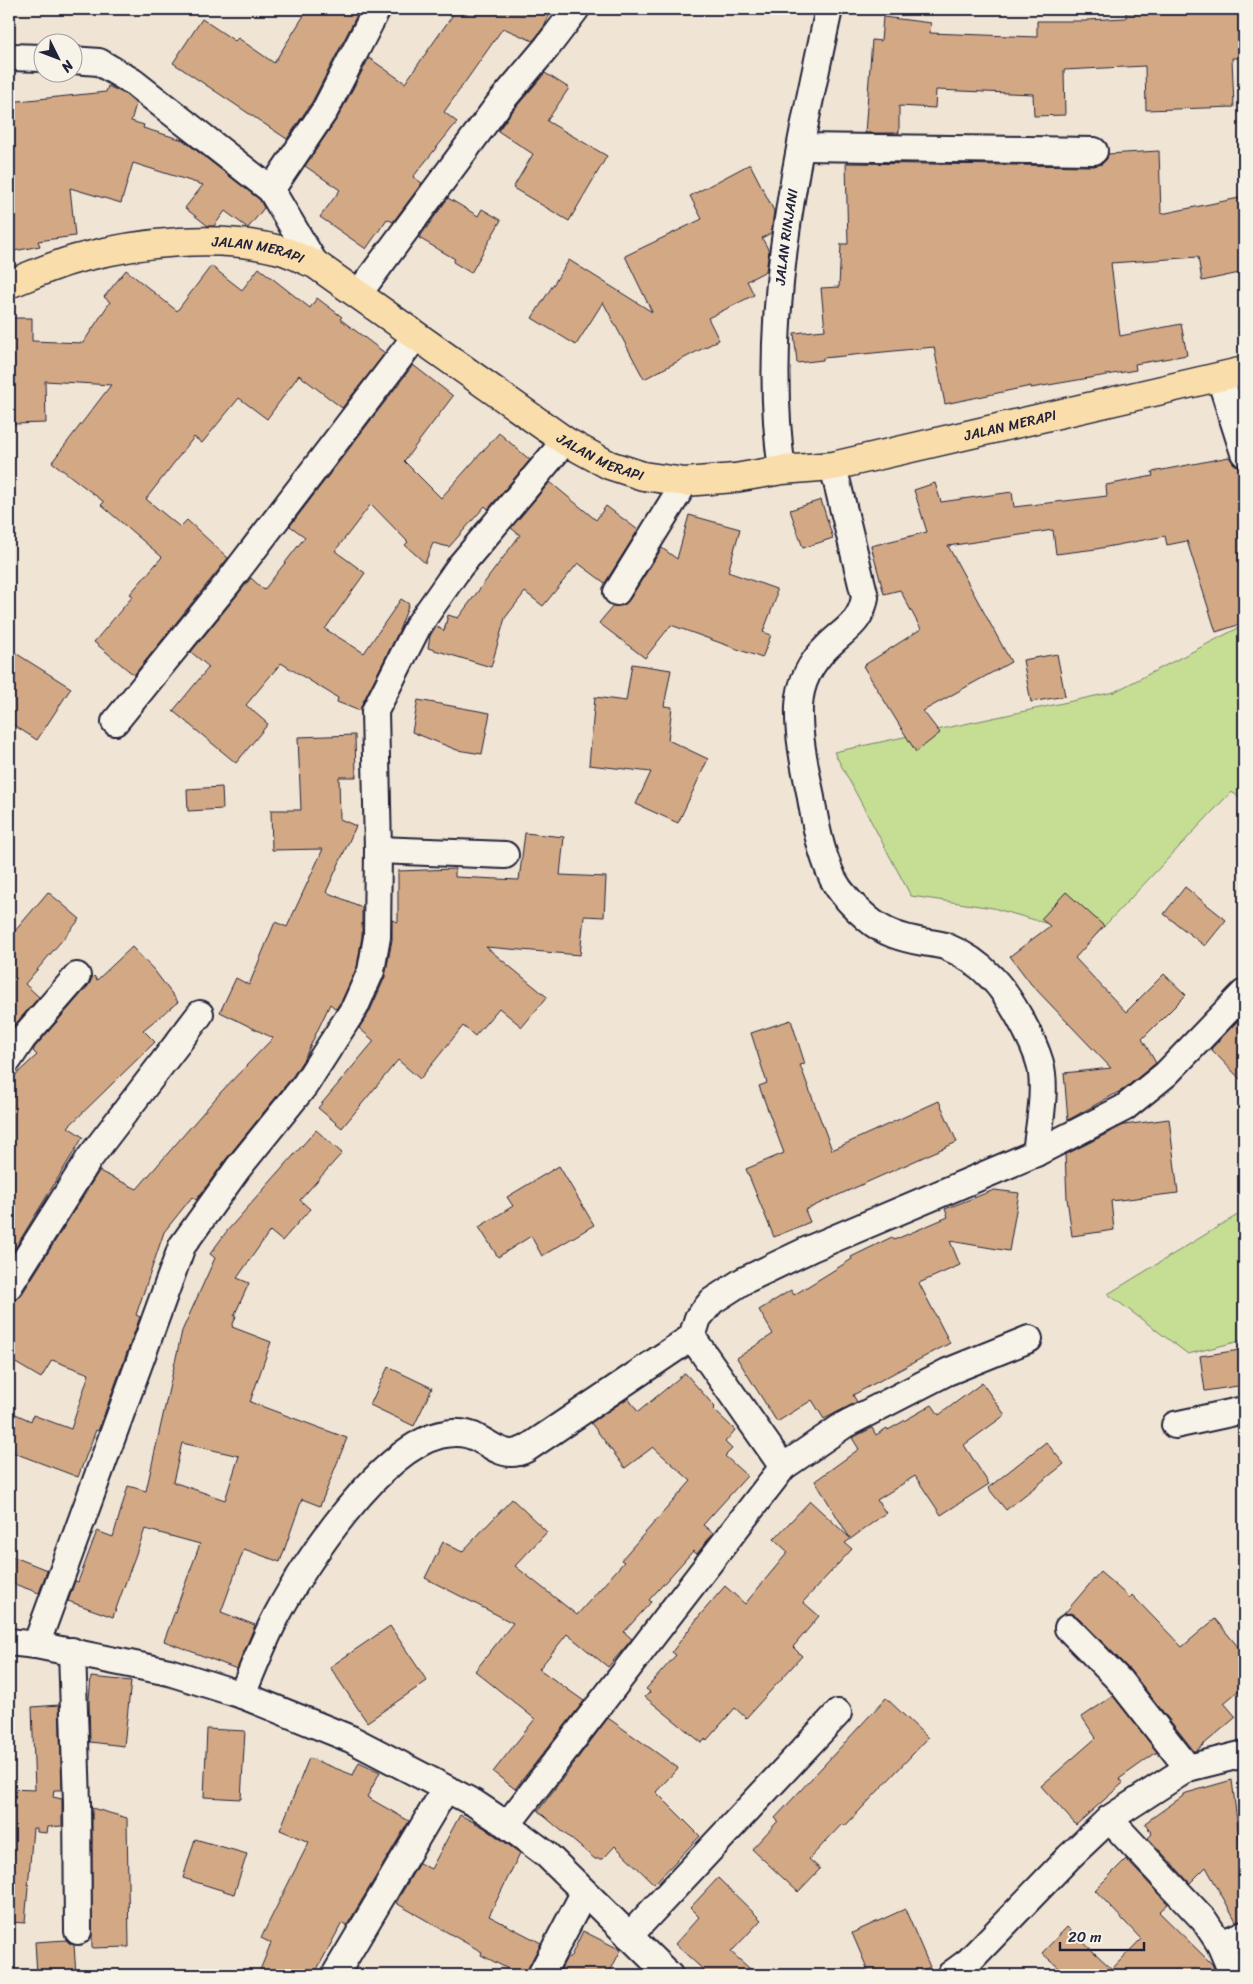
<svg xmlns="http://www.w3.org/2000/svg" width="1253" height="1984" font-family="Sriracha,sans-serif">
	<rect width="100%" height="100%" fill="#f0e4d4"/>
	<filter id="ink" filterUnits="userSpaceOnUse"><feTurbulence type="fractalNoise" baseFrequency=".02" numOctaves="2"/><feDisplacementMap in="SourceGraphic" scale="10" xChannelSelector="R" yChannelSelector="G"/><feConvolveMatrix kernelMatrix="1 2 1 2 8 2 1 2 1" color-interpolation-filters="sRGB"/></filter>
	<g filter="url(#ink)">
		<g fill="#c5de94" stroke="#748068">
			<polygon points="1244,625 1244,799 1231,792 1094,937 993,908 911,896 834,752 1114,692"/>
			<polygon points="1244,1211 1244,1340 1188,1354 1108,1294"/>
		</g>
		<g fill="#d3a985" stroke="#22223b" fill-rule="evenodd">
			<polygon points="308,9 360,9 312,102 287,139 173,63 202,19 235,41 238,38 274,63"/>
			<polygon points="457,9 552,9 545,25 533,41 503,28 444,112 457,122 413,177 422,183 393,222 387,219 366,249 320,217 340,190 305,166 338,117 369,58 405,83"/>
			<polygon points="1210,9 1244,10 1244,58 1232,58 1234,107 1146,110 1145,66 1064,70 1065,115 1034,116 1033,94 936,90 935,108 899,106 899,133 865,133 872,40 881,41 883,17 931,23 930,33 1037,37 1037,21 1087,21 1087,20 1126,18 1126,10"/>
			<polygon points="545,73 569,88 547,121 607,156 569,221 513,188 533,154 498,131 511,113"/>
			<polygon points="108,86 125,94 136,104 131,121 144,125 143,128 183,140 260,200 264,208 248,228 225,211 214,226 208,226 185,208 203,185 133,163 121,203 70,188 75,236 38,241 40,246 9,252 9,102 106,92"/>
			<polygon points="1159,151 1161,214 1244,197 1244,272 1202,281 1198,257 1111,263 1120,336 1181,324 1187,355 1135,364 1136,370 1031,388 1031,386 945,404 934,347 823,358 823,360 797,363 794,333 825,330 821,288 839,287 841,244 848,244 846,163 1094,166 1102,164 1107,159 1108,154"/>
			<polygon points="750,164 774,211 771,233 762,238 769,251 766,271 747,281 754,295 708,318 719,340 644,379 603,302 576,345 532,318 569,260 652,312 625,256 702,219 690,196"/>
			<polygon points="448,198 478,216 482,209 501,220 471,273 453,262 455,259 419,238"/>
			<polygon points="211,266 242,290 259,268 310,308 317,298 342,317 340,319 385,353 342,408 299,375 267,419 239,398 202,443 194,437 146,499 180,527 187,520 228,558 134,675 94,642 133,596 130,594 162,557 101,505 104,502 52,462 111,385 45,381 46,423 14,424 12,357 9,357 9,318 32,318 32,341 83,343 110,302 104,297 126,270 177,311"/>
			<polygon points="413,365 453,396 404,461 441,498 499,433 530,460 488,509 485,506 449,547 433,543 425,563 405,545 408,542 371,504 335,551 365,573 325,629 364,653 401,599 409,604 398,633 362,704 360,711 337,702 338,698 281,663 246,705 268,724 236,763 173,711 209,667 191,652 251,578 264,590 305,537 290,526"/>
			<polygon points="1229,457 1234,464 1238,466 1244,498 1244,623 1216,632 1187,541 1167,545 1165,536 1096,549 1056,554 1053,530 948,546 1011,662 923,711 940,733 916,752 863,666 921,629 900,590 884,594 871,546 927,532 914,490 935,483 941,502 1012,492 1014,507 1107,496 1106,485 1153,476 1152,472"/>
			<polygon points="550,482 596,520 606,506 638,530 605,583 578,563 543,606 525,592 505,618 491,667 428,648 430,636 436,626 444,631 448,615 458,618 520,535 511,528"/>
			<polygon points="821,500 833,538 803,548 790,510"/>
			<polygon points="689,515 740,529 728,572 776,589 776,598 763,632 771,635 762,658 671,625 645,658 599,623 613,606 624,605 629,600 662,548 677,559"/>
			<polygon points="9,649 71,688 37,740 9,722"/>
			<polygon points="1057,654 1065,696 1031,702 1023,660"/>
			<polygon points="632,664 671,670 664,706 672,707 668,740 708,759 678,823 636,804 651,772 589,765 595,697 626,701"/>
			<polygon points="418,700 490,713 482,754 457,750 412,732"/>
			<polygon points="355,735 356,777 339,777 340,819 356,826 326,892 362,907 362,936 357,967 342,1000 336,1009 330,1004 305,1057 293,1076 226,1159 200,1195 196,1200 192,1197 164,1232 136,1315 140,1317 98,1431 96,1430 78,1477 9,1451 9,1411 31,1421 33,1415 71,1429 89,1374 52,1360 41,1378 9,1359 9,1301 16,1299 22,1294 99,1171 137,1189 221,1092 273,1038 220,1012 236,978 249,985 275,922 287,927 323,849 272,850 271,810 301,810 298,737"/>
			<polygon points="222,787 223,809 188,811 187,789"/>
			<polygon points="525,833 564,837 560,875 606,877 604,917 584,916 580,955 486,947 547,997 522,1027 499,1008 475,1036 463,1026 420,1079 398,1060 342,1128 318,1108 374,1041 359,1028 369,1013 385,977 392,940 392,920 398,922 398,871 455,869 455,877 519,880"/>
			<polygon points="1185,887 1226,920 1205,946 1164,914"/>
			<polygon points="48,892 80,919 25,984 39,997 10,1030 9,1028 9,938"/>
			<polygon points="1066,892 1104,926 1075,958 1126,1012 1164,974 1186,995 1142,1039 1156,1063 1124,1089 1068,1120 1064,1073 1111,1068 1031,984 1010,956 1050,926 1041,919"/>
			<polygon points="132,947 154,970 178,1002 143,1030 155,1042 68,1127 83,1137 9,1258 9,1081 37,1055 33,1051 35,1047 88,986 92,978 94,976 97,980"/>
			<polygon points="1244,1014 1244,1083 1211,1049"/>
			<polygon points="791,1020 805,1064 800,1065 832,1150 939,1101 957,1142 805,1210 810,1222 774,1237 746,1169 784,1153 759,1086 767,1083 751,1033"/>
			<polygon points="1169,1119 1178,1193 1111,1201 1114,1230 1072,1236 1067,1198 1065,1155 1124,1125"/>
			<path d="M316,1130l26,23 -42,47 10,9 -28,32 -12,-10 -33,47 12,5 -15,33h2l-4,11 39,15 -21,60 97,36 -27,68 -18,-7 -22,63 -36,-13 -23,63 34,13 -18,44 -73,-28 36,-97 -55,-15 -32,88 -45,-16 7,-20 3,1 19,-51 16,6 15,-51 18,5 36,-160 33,-73 -5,-4 17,-23zM182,1443l57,13 -14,44 -52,-18z"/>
			<polygon points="559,1166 594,1225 542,1256 531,1236 498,1257 479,1227 513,1206 507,1197"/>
			<polygon points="994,1190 1019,1193 1009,1251 950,1241 960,1265 919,1283 950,1343 853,1395 857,1402 824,1419 812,1400 777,1422 737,1358 773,1334 759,1310 791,1290 794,1295 852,1259 851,1257 892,1237 894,1240 948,1217 945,1209"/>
			<polygon points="1240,1350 1244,1385 1205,1391 1200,1356"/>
			<polygon points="388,1367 432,1388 414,1426 370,1405"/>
			<polygon points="685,1373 715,1407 713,1409 735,1430 725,1442 732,1449 725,1456 747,1476 703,1525 713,1533 697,1554 693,1551 649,1600 651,1602 624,1632 632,1639 608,1667 567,1634 539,1669 584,1701 515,1789 493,1772 535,1719 475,1671 513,1623 425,1578 443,1542 462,1552 512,1499 547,1532 515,1566 577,1615 624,1562 621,1560 691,1481 653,1447 625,1468 591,1423 628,1398 638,1412"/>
			<polygon points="982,1383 1005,1415 964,1445 989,1484 941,1515 915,1476 877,1500 886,1513 845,1543 852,1549 803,1602 819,1616 793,1647 802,1656 746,1718 735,1708 706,1741 705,1739 702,1743 645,1697 650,1692 646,1689 676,1655 672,1652 700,1615 725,1586 745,1604 788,1552 774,1539 810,1501 850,1538 815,1481 859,1449 852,1438 872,1428 876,1435 887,1428 888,1430 932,1405 939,1415"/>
			<polygon points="1046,1442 1064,1464 1006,1510 988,1488"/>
			<polygon points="9,1555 47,1570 39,1593 9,1582"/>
			<polygon points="1100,1572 1130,1598 1132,1595 1182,1647 1215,1619 1244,1654 1244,1686 1224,1703 1236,1717 1196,1751 1194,1751 1130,1670 1079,1618 1072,1613 1064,1614"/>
			<polygon points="390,1626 427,1681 367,1722 330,1667"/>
			<polygon points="91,1677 131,1681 124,1746 90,1742 89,1699"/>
			<polygon points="1113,1696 1157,1752 1119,1779 1123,1783 1076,1825 1041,1786 1096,1738 1082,1717"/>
			<polygon points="886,1698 928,1738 845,1826 842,1824 809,1859 820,1869 798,1892 752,1849 778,1821 775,1818"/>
			<polygon points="59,1705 62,1790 54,1790 53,1797 62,1799 62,1826 48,1827 47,1833 37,1832 37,1828 33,1828 25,1923 9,1922 9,1789 35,1790 32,1707"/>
			<polygon points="608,1718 678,1768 656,1792 700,1836 654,1884 615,1846 603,1859 595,1859 538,1811"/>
			<polygon points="207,1729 245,1731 241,1799 204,1797"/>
			<polygon points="309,1758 353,1775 359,1762 380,1772 367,1797 409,1821 347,1925 342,1923 314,1975 258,1975 271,1943 261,1938 309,1842 280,1830"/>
			<polygon points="1232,1780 1240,1846 1244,1853 1244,1919 1236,1921 1206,1867 1190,1883 1148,1838 1152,1834 1145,1823 1183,1796 1183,1794"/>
			<polygon points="92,1808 127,1818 129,1947 92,1948"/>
			<polygon points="460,1815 483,1827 520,1853 489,1916 541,1943 528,1968 526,1975 520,1975 481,1955 482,1952 396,1903 419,1863 431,1869"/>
			<polygon points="195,1839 247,1854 234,1894 183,1878"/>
			<polygon points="1126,1859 1168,1904 1159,1912 1212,1964 1217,1975 1067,1975 1042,1953 1067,1927 1112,1969 1141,1939 1095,1890"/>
			<polygon points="718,1878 761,1920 731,1952 757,1975 709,1975 675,1944 699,1917 690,1908"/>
			<polygon points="905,1909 930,1967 911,1975 870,1975 852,1933"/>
			<polygon points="583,1931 621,1950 608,1975 558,1975 567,1957 570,1958"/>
			<polygon points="66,1940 74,1945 76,1975 37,1975 35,1942"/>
		</g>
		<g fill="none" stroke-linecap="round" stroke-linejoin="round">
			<g stroke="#22223b" stroke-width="30">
				<g id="minor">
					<polyline points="9,57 42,58"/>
					<polyline points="72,60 99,62 133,82 271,190 315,264"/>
					<polyline points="801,147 1094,151"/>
					<polyline points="271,190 325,110 377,9"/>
					<polyline points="359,293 499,104 547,47 576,9"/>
					<polyline points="1220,378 1244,453"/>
					<path d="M833,466l32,131c-4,26 -20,32 -37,49 -17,16 -28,37 -29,60 -1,28 5,58 11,86 5,30 10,59 23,87 8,15 22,29 35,40 16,14 34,19 55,23 7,1 15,2 22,4 17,7 34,18 47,32 17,17 41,61 48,85 7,26 -1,63 -4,90"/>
					<path id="s1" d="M782,470c-22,-153 15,-312 47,-461"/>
					<polyline points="617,592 685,482"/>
					<polyline points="115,722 227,584 416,336"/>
					<polyline points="378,850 505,855"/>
					<polyline points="9,1059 23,1038 77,976"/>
					<polyline points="9,1286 89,1159 200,1014"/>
					<polyline points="1175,1425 1244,1410"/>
					<polyline points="783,1467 692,1337 698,1318 712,1301 743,1281 812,1248 1036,1153 1124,1108 1166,1074 1244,993"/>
					<polyline points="1068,1628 1119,1680 1188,1768"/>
					<polyline points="9,1642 36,1645 169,1672 242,1695 351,1739 474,1803 507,1825 546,1854 669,1975"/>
					<polyline points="36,1645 182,1246 238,1168 305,1085 355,1007 371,971 377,937 378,850 375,711 418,626 460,566 565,441"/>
					<polyline points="72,1651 77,1802 78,1931"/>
					<path d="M242,1695c11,-27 22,-55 35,-80 28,-53 103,-165 163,-180 12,-3 26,-3 37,3 11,5 22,15 34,15 5,0 11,-2 15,-4l166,-112"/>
					<polyline points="1109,1819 1204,1920 1220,1944 1233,1975"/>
					<polyline points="507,1825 783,1467 844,1425 947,1372 1029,1339"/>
					<polyline points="629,1936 838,1713"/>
					<polyline points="1220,1944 1244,1934"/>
					<polyline points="335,1975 445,1790"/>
					<polyline points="541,1975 584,1893"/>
					<polyline points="950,1975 969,1961 1069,1857 1109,1819 1188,1768 1244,1754"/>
				</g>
			</g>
			<g stroke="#22223b" stroke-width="31">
				<g id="primary">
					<path id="s2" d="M9,284c23,-9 47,-20 71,-26 60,-16 139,-24 200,-8 12,3 24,10 35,14l250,177 44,24 34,11 42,6 50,-4 47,-8 51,-4 411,-95"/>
				</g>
			</g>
			<use href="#minor" stroke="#f7f3e8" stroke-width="26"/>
			<use href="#primary" stroke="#f9deab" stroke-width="28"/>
		</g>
	</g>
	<g text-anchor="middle" stroke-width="4" stroke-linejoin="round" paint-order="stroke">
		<g font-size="14" fill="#22223b" stroke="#f7f3e8">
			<text dy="5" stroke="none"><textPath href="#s1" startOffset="234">JALAN RINJANI</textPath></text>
			<text dy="5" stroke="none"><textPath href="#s2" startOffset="256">JALAN MERAPI</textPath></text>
			<text dy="5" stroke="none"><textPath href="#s2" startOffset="1081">JALAN MERAPI</textPath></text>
			<text dy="5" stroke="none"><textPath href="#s2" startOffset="661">JALAN MERAPI</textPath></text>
		</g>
	</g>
	<rect width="1253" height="1984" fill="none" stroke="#f7f3e8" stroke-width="30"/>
	<rect x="15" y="15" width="1223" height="1954" fill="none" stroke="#22223b" stroke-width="2" filter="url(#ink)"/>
	<g transform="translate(58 58) rotate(132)"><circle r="24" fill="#f7f3e8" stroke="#a29fa3"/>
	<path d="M0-4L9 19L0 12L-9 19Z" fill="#22223b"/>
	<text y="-8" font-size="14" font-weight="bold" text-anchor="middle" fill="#22223b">N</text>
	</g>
	<path d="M1060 1942v8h84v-8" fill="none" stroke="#22223b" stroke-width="2.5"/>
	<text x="1068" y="1942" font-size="15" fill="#22223b" stroke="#f7f3e8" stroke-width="4" paint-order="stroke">20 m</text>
</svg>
